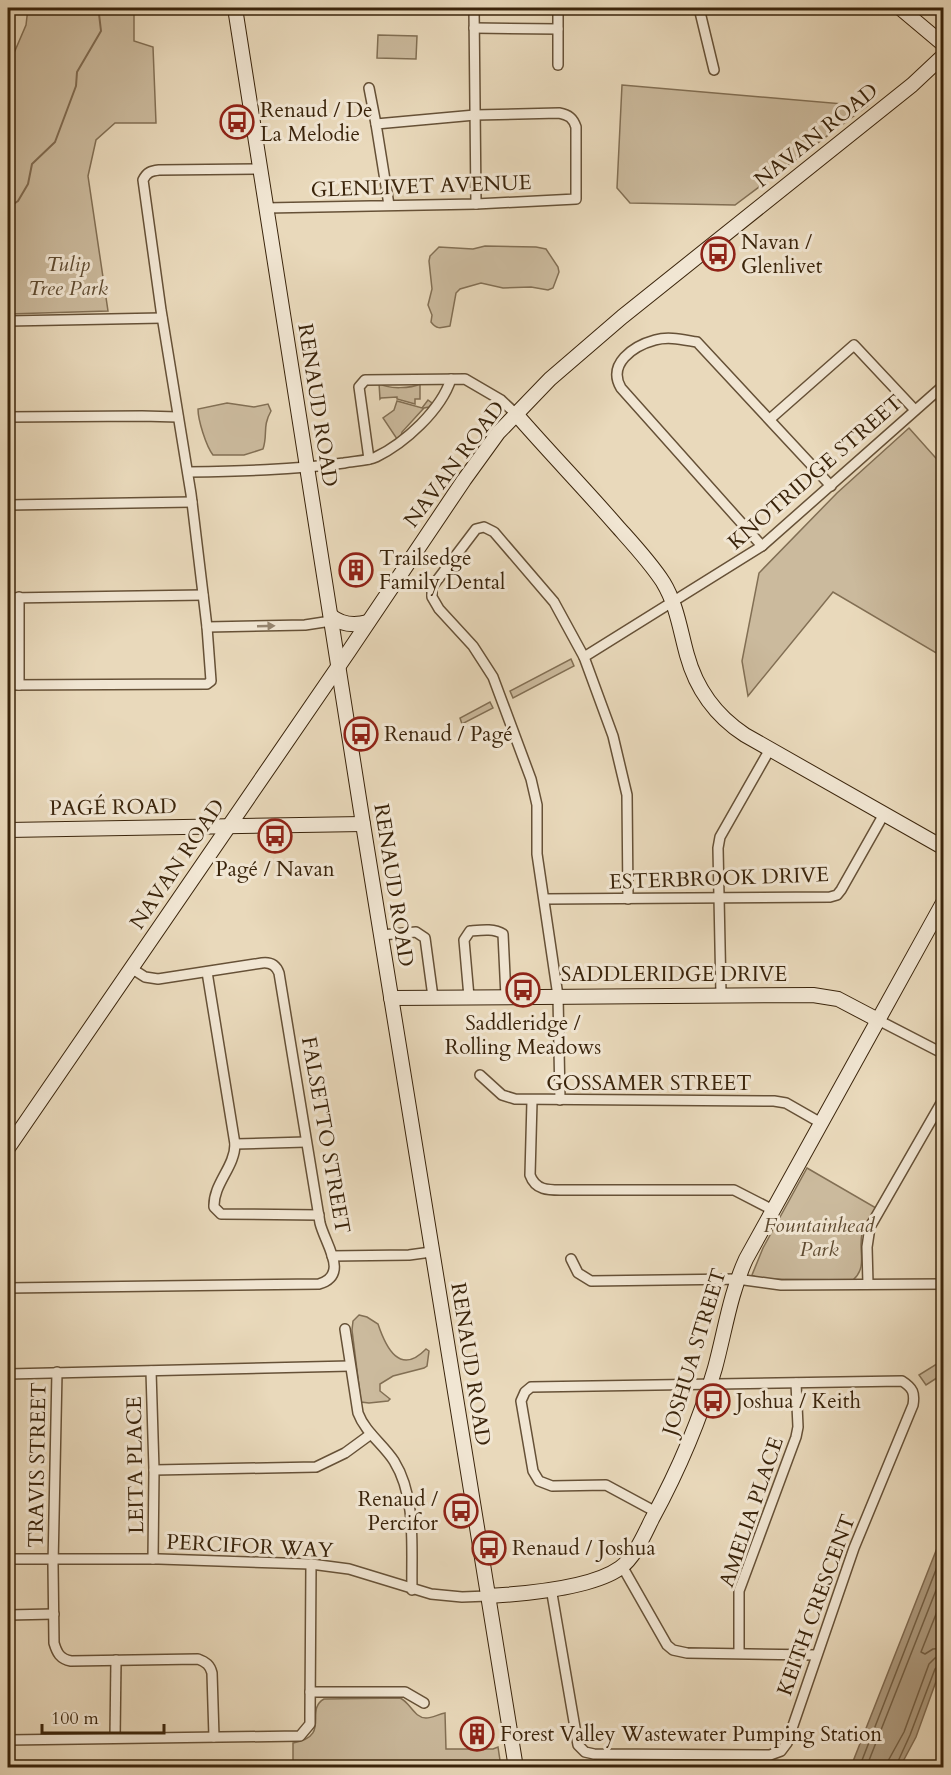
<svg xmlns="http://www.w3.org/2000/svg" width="951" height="1775" font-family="Cardo,serif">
	<rect width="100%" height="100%" fill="#e9d9bb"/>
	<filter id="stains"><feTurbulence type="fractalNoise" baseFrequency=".00333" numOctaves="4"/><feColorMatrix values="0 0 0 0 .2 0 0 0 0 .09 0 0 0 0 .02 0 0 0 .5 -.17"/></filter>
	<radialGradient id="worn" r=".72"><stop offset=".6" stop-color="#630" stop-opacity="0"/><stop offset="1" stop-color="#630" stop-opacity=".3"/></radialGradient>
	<g fill="#cbba9d" stroke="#826f54" stroke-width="1.5">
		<polygon points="28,8 134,8 134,41 153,47 156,123 115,123 96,140 88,176 108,311 8,314 8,303 12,297 8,296 8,67 26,25"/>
		<polygon points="378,35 417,36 416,59 377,58"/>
		<polygon points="622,85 867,106 735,205 630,203 617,188"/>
		<path d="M485,246l51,1 10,2 12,18 1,5 -6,16 -5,2 -17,-3 -28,1 -22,-5 -21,6 -4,4 -6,33c-9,2 -13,4 -19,-4l1,-7 -4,-10 4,-16 -3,-28 1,-5 9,-9 34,2z"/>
		<path d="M379,383c9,7 33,5 41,1v15h-5v5l-18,-5v-2l-16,1 -1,1z"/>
		<polygon points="428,400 432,403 429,407 424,408 402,432 401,436 397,439 383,418 394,410 397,401 422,408"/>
		<path d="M227,403l27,4 14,-3 3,7c-9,16 -3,23 -8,38l-19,6h-31c-7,-9 -15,-35 -15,-46z"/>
		<polygon points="909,428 942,465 943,464 943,657 833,592 748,696 742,661 759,573 837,493"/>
		<polygon points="571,659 574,666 513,698 510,691"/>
		<polygon points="490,702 493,708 462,724 460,718"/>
		<path d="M807,1168l69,40c-5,7 -12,17 -14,26 -4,17 6,33 -9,46l-94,-1 -7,-4 11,-27z"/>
		<path d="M359,1315l8,2 11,7c8,24 22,52 48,25l3,2 -2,15 -3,2 -31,8 -13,8v7l10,8 -2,2 -19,2 -8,-1 -9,-72 1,-9z"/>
		<polygon points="943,1360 943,1374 926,1385 919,1375"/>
		<path d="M400,1698c10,4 14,20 26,20 6,0 13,-4 19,-5l1,36h47l5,-2 3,20h-208v-24c39,-7 11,-33 31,-44z"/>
	</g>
	<polygon fill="#ae9b7f" stroke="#806b51" stroke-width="1.5" points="943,1533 943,1662 916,1737 900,1767 854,1767 852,1764"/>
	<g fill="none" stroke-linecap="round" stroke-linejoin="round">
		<g stroke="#746045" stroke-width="1.5">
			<polyline points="944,1594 921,1652 925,1654 933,1649 944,1648"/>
			<polyline points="859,1768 944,1549"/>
			<polyline points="866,1768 944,1570"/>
			<polyline points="888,1768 888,1761 904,1732 929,1664 935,1658 944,1657"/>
			<polyline points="895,1768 910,1735 935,1669 939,1665 944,1664"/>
		</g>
		<polyline stroke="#806b51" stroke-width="2" points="8,208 18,201 28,184 32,164 55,142 76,86 77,72 101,31 99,14 101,8"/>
		<g stroke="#665137" stroke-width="12">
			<g id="street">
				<polyline points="474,8 476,204"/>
				<polyline points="558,8 558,65"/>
				<polyline points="699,8 714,70"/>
				<polyline points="474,28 558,29"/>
				<polyline points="369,88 376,124"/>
				<path d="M266,208l210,-4 100,-5v-72c-3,-9 -7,-12 -17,-14l-84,2 -99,9 13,81"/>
				<polyline points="8,321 162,318"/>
				<polyline points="8,417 142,416 178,417"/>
				<polyline points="770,419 854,345 915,410"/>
				<polyline points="369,459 359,387 365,380 465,379 501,400 516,414"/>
				<path d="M188,472c52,-1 104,-2 156,-9 10,-2 23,-2 32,-6 29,-14 65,-47 75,-78"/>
				<polyline points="8,505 192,502"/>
				<path d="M762,546l-141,-158c-14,-24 12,-42 34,-48 14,-4 29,0 42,2l134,144"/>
				<polyline points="8,598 203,595"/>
				<polyline points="207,627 305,625 331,621"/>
				<polyline points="584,657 762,546 944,385"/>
				<path d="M8,685l199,-1 4,-3 -4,-54 -16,-133 -30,-184 -18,-130c4,-8 8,-9 16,-10l101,-1"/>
				<polyline points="19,685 19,597"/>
				<polyline points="545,899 830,897 837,895 841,890 884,814"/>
				<polyline points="381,935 416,932 425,938 433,997"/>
				<path d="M207,972l28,172c0,23 -22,40 -21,63l7,7 98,1"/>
				<polyline points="721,994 718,848 720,837 770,749"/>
				<path d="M469,997l-5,-57 6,-9c11,-1 24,-3 33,3l3,63"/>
				<polyline points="878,1020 944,1054"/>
				<polyline points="480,1075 502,1095 515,1099 774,1101 786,1103 821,1123"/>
				<polyline points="560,1100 558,996 537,854 537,805 531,779 493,677 473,646 439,609 432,597 432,587 476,529 484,527 494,532 554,602 584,657 613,736 627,795 628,899"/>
				<path d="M532,1101l-2,74c6,17 21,15 37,15h167l39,20"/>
				<polyline points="235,1144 306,1142"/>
				<polyline points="332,1256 409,1255 431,1252"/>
				<polyline points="571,1259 578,1273 591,1281 737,1279 781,1285 944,1284"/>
				<polyline points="868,1284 867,1247 870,1227 944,1098"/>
				<path d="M8,1288l311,-4c31,-9 6,-40 1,-61l-41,-250c-3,-8 -9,-11 -17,-10l-104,16 -13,-2 -14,-9"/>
				<path d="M345,1329l13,84c7,19 25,31 36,48 23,37 17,87 18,129"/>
				<polyline points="151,1371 154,1470 153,1559"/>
				<path d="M57,1372l-4,193 1,78c3,10 6,16 17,18l127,-2c8,3 12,6 14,14l2,64"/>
				<polyline points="8,1374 350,1366"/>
				<polyline points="154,1470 316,1467 345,1453 371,1434"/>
				<polyline points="8,1559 159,1559 311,1564 349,1569 431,1594 462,1597 488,1596"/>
				<polyline points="622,1566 667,1645 673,1650 687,1653 816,1655"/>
				<path d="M551,1588l27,157 7,7 9,2 176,1 11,-4 6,-8 67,-195 59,-143c2,-12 0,-17 -11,-24 -123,2 -247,3 -371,6l-6,5 -4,9 12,70 6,10 13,5 54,-1 50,27"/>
				<polyline points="8,1615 54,1614"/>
				<polyline points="739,1653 739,1591 796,1437 798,1427 796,1383"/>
				<polyline points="310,1692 405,1692 424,1703"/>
				<polyline points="115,1738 116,1660"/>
				<polyline points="8,1740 300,1736 310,1724 310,1713 311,1564"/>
			</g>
		</g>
		<g stroke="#3a240b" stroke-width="16">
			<g id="secondary">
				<polyline points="235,8 363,824 516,1768"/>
				<polyline points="900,8 944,45"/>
				<path d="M516,414c33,38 68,74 101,112 16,18 33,36 46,56 14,23 17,48 24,73 9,33 29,61 58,80l199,113"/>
				<path d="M331,616c11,9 23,10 37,6"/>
				<polyline points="8,830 363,824"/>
				<polyline points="391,998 813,995 838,999 878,1020"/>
				<polyline points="8,1148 349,651 464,480 498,433 550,379 622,317 912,85 944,55"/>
				<path d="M488,1596c34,-2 104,-8 132,-28 15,-11 24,-33 32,-49 26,-48 48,-99 63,-151 10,-37 15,-74 31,-109l198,-358"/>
			</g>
		</g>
		<use href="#street" stroke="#f1e6d3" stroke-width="9"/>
		<use href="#secondary" stroke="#f1e6d3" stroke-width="14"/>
	</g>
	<defs><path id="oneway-solid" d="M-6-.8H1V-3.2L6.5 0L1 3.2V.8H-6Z" transform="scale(1.5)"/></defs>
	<use fill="#96856f" href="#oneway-solid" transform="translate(266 626) rotate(-2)"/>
	<defs>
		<g id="bus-ring" transform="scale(1.725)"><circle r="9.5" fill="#f1e6d3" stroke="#8f2418" stroke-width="1.5"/><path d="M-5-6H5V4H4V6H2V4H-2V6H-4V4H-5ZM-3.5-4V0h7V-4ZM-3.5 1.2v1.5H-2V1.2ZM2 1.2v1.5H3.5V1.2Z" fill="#8f2418"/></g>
		<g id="building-ring" transform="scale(1.725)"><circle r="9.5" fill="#f1e6d3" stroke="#8f2418" stroke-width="1.5"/><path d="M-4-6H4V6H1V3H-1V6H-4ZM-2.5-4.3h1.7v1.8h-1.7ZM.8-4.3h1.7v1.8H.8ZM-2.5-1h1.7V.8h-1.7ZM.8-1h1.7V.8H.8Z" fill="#8f2418"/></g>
	</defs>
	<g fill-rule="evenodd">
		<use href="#bus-ring" x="237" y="122"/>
		<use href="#bus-ring" x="718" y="254"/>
		<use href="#building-ring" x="356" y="570"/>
		<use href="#bus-ring" x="361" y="734"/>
		<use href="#bus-ring" x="275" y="836"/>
		<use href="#bus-ring" x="523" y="990"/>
		<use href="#bus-ring" x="713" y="1401"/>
		<use href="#bus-ring" x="461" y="1511"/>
		<use href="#bus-ring" x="489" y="1548"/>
		<use href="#building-ring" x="477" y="1734"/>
	</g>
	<g text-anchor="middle" stroke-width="6" stroke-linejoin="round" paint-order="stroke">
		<g font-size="21" fill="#3a240b" stroke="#f1e6d3" text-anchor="start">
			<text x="260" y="117">Renaud / De<tspan x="260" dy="24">La Melodie</tspan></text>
			<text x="741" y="249">Navan /<tspan x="741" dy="24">Glenlivet</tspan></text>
			<text x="379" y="565">Trailsedge<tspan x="379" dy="24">Family Dental</tspan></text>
			<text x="384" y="741">Renaud / Pagé</text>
			<text x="275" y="876" text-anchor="middle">Pagé / Navan</text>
			<text x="523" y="1030" text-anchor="middle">Saddleridge /<tspan x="523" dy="24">Rolling Meadows</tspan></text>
			<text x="736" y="1408">Joshua / Keith</text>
			<text x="438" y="1506" text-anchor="end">Renaud /<tspan x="438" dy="24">Percifor</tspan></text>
			<text x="512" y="1555">Renaud / Joshua</text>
			<text x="500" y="1741">Forest Valley Wastewater Pumping Station</text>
		</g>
		<g font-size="21" fill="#3a240b" stroke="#f1e6d3">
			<text transform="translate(816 135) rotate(-39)" y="7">NAVAN ROAD</text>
			<text transform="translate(421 186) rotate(-2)" y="7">GLENLIVET AVENUE</text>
			<text transform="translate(318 405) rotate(81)" y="7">RENAUD ROAD</text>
			<text transform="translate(454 464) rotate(-53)" y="7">NAVAN ROAD</text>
			<text transform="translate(815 472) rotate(-41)" y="7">KNOTRIDGE STREET</text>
			<text transform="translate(113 807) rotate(-1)" y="7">PAGÉ ROAD</text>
			<text transform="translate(177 864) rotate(-56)" y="7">NAVAN ROAD</text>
			<text transform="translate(719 878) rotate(-2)" y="7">ESTERBROOK DRIVE</text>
			<text transform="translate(394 885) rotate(81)" y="7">RENAUD ROAD</text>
			<text x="674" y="981">SADDLERIDGE DRIVE</text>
			<text x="649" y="1090">GOSSAMER STREET</text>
			<text transform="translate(326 1135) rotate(80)" y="7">FALSETTO STREET</text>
			<text transform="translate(694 1352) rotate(-73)" y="7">JOSHUA STREET</text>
			<text transform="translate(471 1364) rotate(81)" y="7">RENAUD ROAD</text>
			<text transform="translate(37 1465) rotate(-89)" y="7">TRAVIS STREET</text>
			<text transform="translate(135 1465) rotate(-91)" y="7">LEITA PLACE</text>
			<text transform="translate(751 1512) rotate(-71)" y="7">AMELIA PLACE</text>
			<text transform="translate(250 1546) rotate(3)" y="7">PERCIFOR WAY</text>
			<text transform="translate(816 1605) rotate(-70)" y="7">KEITH CRESCENT</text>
		</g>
		<g font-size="21" font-style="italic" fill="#5e4a30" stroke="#f1e6d3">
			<text x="68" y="271">Tulip<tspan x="68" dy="24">Tree Park</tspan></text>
			<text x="819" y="1232">Fountainhead<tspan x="819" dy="24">Park</tspan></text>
		</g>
	</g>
	<rect width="951" height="1775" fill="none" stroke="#e9d9bb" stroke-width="30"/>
	<rect x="9" y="9" width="933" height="1757" fill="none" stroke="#3a240b" stroke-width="3"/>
	<rect x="15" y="15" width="921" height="1745" fill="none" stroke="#3a240b" stroke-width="1.5"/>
	<path d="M42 1724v9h122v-9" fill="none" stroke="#3a240b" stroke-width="3"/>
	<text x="51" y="1724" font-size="18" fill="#3a240b" stroke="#f1e6d3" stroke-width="4.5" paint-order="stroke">100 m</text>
	<rect width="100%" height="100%" filter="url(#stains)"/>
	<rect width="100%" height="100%" fill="url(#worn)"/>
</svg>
